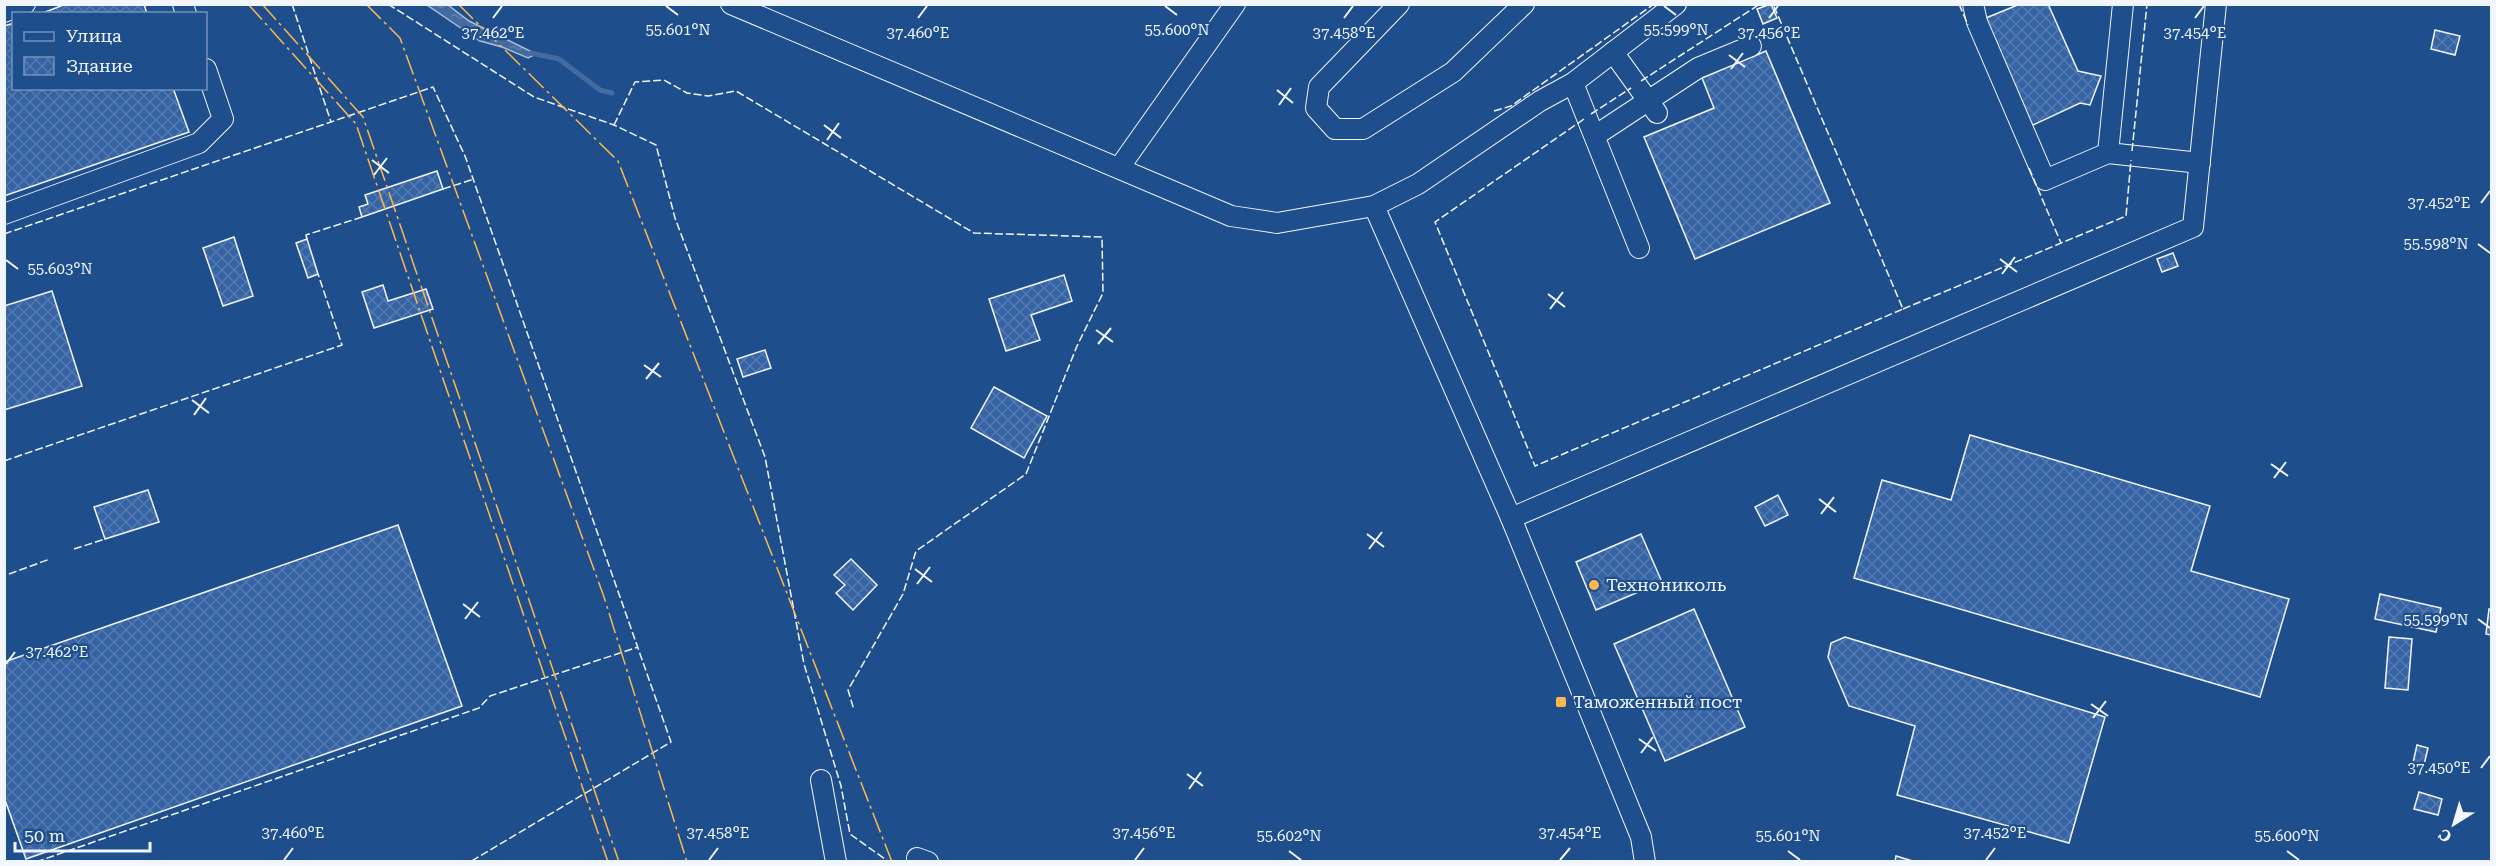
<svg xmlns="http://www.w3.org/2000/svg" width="2496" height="866" font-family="'Roboto Serif',serif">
	<defs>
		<pattern id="water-ripples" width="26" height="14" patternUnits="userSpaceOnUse" patternTransform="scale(1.5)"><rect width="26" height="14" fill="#446ba0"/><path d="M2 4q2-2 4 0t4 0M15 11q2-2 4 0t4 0" fill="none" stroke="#5f81ae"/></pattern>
		<pattern id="building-cross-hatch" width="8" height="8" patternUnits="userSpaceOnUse" patternTransform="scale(1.5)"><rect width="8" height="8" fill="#3563a3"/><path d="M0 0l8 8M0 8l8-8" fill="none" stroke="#537ab1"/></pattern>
	</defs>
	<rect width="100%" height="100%" fill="#1f4e8c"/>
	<polygon fill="url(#water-ripples)" stroke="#a8bbd7" stroke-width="1.5" points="427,5 448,5 469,21 536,54 528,58 502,47 480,41"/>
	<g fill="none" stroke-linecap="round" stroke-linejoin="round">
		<polyline stroke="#446ba0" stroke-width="5" points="531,53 559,59 600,90 612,93"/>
	</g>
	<g fill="url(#building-cross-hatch)" stroke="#f2f6ff" stroke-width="1.5">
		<polygon points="66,4 144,4 147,14 40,14"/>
		<polygon points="1771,4 1777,18 1763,24 1757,9"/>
		<polygon points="2020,4 2048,4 2078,71 2101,76 2090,105 2080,103 2031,126 1986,18"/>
		<polygon points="14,23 14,88 173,88 189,132 4,196 4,26"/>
		<polygon points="2435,30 2460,36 2455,55 2431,49"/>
		<polygon points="1766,51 1830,203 1695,259 1644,137 1714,108 1702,78"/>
		<polygon points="437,171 443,189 362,217 359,207 368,204 365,195"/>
		<polygon points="234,237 253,296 223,306 203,248"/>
		<polygon points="307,239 318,274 308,278 296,243"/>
		<polygon points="2173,253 2178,266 2162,272 2157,259"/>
		<polygon points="1064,275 1072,301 1031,315 1040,340 1006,351 989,299"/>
		<polygon points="383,285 388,301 426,289 433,309 374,328 362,292"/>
		<polygon points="52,291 82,386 4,410 4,306"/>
		<polygon points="765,350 771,368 743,377 737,359"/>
		<polygon points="994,387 1047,416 1024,458 971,428"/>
		<polygon points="1970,435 2210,506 2191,571 2289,599 2260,697 1854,578 1882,480 1951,500"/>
		<polygon points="148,490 159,522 105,539 94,507"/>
		<polygon points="1778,495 1788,515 1765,526 1755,507"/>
		<polygon points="398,525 462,706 26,859 4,797 4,662"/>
		<polygon points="1641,534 1662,582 1596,610 1576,562"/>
		<polygon points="851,559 877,585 853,610 836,593 845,585 834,575"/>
		<polygon points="2380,594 2441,608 2436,632 2375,619"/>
		<polygon points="1694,609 1745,727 1665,761 1614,644"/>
		<polygon points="2489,609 2492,610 2492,635 2486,634"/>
		<polygon points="1845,637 2105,717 2069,843 1897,795 1915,726 1849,706 1828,657 1831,643"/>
		<polygon points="2389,637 2412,639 2408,690 2385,688"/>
		<polygon points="2417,745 2428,748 2423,769 2412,767"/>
		<polygon points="2419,792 2442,799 2438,815 2414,809"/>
		<polygon points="1896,856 1916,862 1895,862"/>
	</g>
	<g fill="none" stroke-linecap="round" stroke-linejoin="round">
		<g stroke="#f2f6ff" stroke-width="22">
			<g id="minor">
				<polyline points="183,4 186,14"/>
				<polyline points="731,4 1231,216 1277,223 1374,206 1418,184 1540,101 1573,83 1676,4"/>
				<polyline points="1399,4 1319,87 1316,108 1335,129 1363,129 1453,72 1524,4"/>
				<polyline points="1973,4 1977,22 2045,180 2108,153"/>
				<polyline points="2123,4 2108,153 2200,163"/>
				<polyline points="4,12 25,4"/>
				<polyline points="1613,52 1657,113"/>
				<polyline points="1573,83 1639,248"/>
				<polyline points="1596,135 1698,68 1751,46"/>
				<polyline points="1119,168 1235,4"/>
				<polyline points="1374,206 1511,518 1641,837 1645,862"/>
				<polyline points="4,214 199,143 223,119 206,69"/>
				<polyline points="1511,518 2193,227 2216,4"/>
				<polyline points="821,780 836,862"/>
				<polyline points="917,858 928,862"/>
			</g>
		</g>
		<use href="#minor" stroke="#1f4e8c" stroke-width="20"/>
		<g stroke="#f2f6ff" stroke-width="1.5" stroke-dasharray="8 3" stroke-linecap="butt">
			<polyline points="292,4 331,122"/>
			<polyline points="388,4 534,97 614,125 656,145 675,218 765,457 804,664 841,786 850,834 889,862"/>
			<polyline points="1959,4 1968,25"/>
			<polyline points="1641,81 1760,4"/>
			<polyline points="1494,111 1511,106 1654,4"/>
			<polyline points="1591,114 1631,88"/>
			<polyline points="1584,119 1435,222 1535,466 1903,309 1773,4"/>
			<polyline points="614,125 635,82 664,80 687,93 708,96 736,91 974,233 1102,237 1103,293 1077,346 1026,474 916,551 903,594 848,690 854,710"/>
			<polyline points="2132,151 2147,4"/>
			<polyline points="2029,168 2061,243"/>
			<polyline points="443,189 474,179"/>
			<polyline points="4,234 433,87 465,156 671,742 470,862"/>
			<polyline points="307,239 306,235 362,217"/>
			<polyline points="1903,309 2126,216 2131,160"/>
			<polyline points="4,461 342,345 318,274"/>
			<polyline points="74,549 105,539"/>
			<polyline points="9,574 50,559"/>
			<polyline points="36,862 479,708 490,696 638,647"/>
		</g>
		<g stroke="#ffb74d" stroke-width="1.5" stroke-dasharray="21 4.5 3 4.5" stroke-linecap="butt">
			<polyline points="248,4 356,124 608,862"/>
			<polyline points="262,4 363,117 619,862"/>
			<polyline points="366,4 400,38 604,597 687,862"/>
			<polyline points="458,4 618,161 892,862"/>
		</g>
	</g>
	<path fill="none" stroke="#f2f6ff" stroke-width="2" d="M666,6l12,9M1165,6l12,9M1664,6l12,9M493,18l9,-12M918,18l9,-12M1344,18l9,-12M1769,18l9,-12M2195,18l9,-12M1729,55l16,12M1731,69l12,-16M1277,90l16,13M1279,105l12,-17M824,125l17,13M827,140l12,-17M372,160l17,13M374,175l13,-17M2481,203l9,-12M2478,244l12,9M2000,259l17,13M6,260l12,9M2002,274l13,-17M1548,294l17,13M1550,309l13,-17M1096,330l17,12M1098,344l13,-16M644,365l17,12M646,379l13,-16M192,400l17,13M194,415l12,-17M2271,464l17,12M2274,478l12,-16M1819,499l17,13M1821,514l13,-17M1367,534l17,13M1369,549l13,-17M915,569l17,13M917,584l13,-17M463,604l17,13M465,619l13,-17M2478,619l12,9M6,664l9,-12M2091,704l17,12M2093,718l13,-17M1639,739l17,12M1641,753l12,-16M2481,768l9,-12M1187,774l16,12M1189,789l12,-17M1289,851l12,9M1788,851l12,9M2287,851l12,9M284,860l9,-12M709,860l9,-12M1135,860l9,-12M1560,860l10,-12M1986,860l9,-12"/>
	<g fill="#ffb74d" stroke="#1f4e8c" stroke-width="2">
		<circle cx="1594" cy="585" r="6"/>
		<rect x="1555" y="696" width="12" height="12" rx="3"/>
	</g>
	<g text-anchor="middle" stroke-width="4.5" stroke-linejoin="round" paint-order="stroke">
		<g font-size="18" fill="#f2f6ff" stroke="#1f4e8c" text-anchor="start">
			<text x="1606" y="591">Технониколь</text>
			<text x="1573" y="708">Таможенный пост</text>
		</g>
	</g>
	<g font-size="15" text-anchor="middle" fill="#f2f6ff" stroke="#1f4e8c" stroke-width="4.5" stroke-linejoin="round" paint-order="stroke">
		<text x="678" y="35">55.601°N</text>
		<text x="1177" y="35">55.600°N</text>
		<text x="1676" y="35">55.599°N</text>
		<text x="493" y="38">37.462°E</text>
		<text x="918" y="38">37.460°E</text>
		<text x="1344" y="38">37.458°E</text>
		<text x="1769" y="38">37.456°E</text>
		<text x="2195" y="38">37.454°E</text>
		<text x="2439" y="208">37.452°E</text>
		<text x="2436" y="249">55.598°N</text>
		<text x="60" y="274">55.603°N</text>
		<text x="2436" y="625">55.599°N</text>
		<text x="57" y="657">37.462°E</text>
		<text x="2439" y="773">37.450°E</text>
		<text x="293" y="838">37.460°E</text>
		<text x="718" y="838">37.458°E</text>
		<text x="1144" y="838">37.456°E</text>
		<text x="1570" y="838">37.454°E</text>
		<text x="1995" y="838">37.452°E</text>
		<text x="1289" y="841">55.602°N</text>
		<text x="1788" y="841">55.601°N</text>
		<text x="2287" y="841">55.600°N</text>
	</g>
	<rect width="2496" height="866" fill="none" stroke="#f2f6ff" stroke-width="12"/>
	<rect x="12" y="12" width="195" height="78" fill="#1f4e8c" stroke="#7391ba" stroke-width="1.5"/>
	<rect x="24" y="32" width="30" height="9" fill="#1f4e8c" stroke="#7391ba" stroke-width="1.5"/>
	<text x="66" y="42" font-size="18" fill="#f2f6ff">Улица</text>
	<rect x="24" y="57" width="30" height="18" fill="url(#building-cross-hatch)" stroke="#7391ba" stroke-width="1.5"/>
	<text x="66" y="72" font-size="18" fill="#f2f6ff">Здание</text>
	<g transform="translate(2454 824) rotate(217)" stroke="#1f4e8c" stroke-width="4.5" paint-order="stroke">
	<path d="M0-4.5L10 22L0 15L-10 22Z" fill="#f2f6ff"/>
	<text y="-9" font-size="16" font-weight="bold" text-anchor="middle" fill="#f2f6ff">С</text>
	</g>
	<path d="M15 842v9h135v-9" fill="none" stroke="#f2f6ff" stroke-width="3"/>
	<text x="24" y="842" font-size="18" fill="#f2f6ff" stroke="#1f4e8c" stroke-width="4.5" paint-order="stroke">50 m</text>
</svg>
